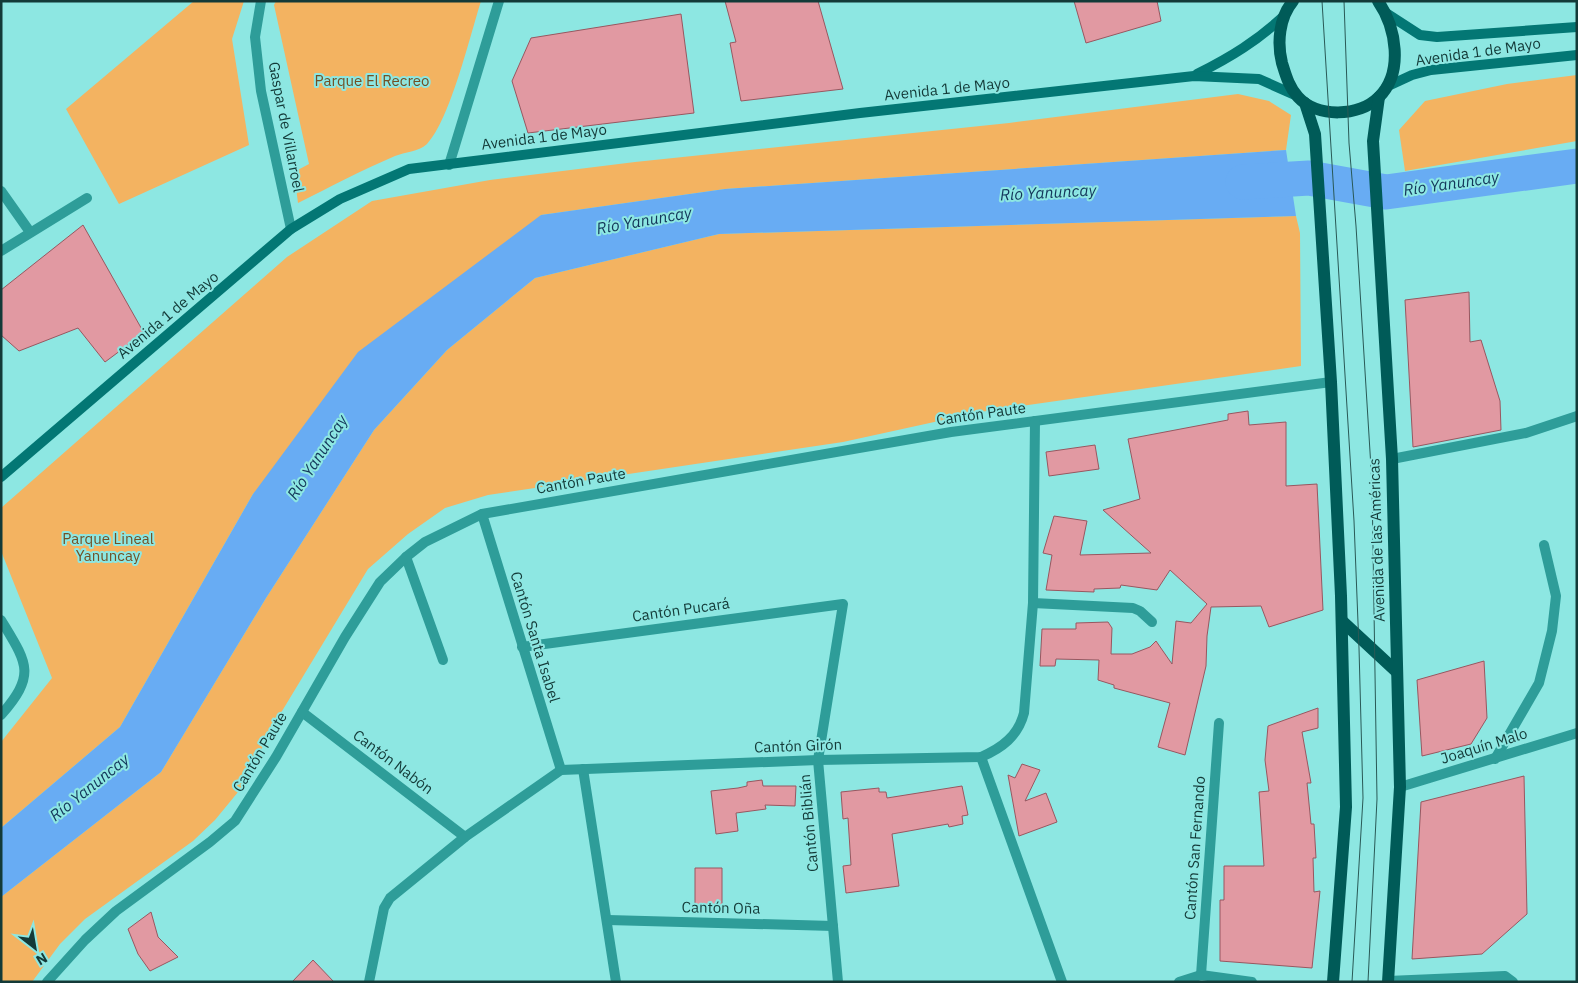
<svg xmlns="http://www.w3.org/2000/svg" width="1578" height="983" font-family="'IBM Plex Sans',sans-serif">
	<rect width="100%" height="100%" fill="#8de7e2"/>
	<g fill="#f3b361">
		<polygon points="194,1 244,1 232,39 249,145 119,204 66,109"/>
		<path d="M276,1h205c-11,35 -31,119 -54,143 -9,8 -22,8 -32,12 -33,14 -65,31 -97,47l-4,-31 15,-8 -35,-159z"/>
		<polygon points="1577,75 1577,141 1405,171 1399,130 1425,101 1507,84"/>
		<polygon points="1238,94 1269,101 1291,115 1286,150 725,189 541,215 253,494 120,727 1,828 1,742 52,678 1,551 1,508 287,257 372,201 490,180 635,162 1009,123"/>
		<polygon points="1296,216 1300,233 1301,366 980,412 843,442 488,495 445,508 408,534 368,569 273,726 243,786 215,820 193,841 85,919 60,944 32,982 1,982 1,897 161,772 266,598 374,430 447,350 535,278 719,234"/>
	</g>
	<polygon fill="#68acf3" points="1286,150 1296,216 719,234 535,278 447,350 374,430 266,598 161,772 1,897 1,828 120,727 253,494 358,352 541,215 725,189"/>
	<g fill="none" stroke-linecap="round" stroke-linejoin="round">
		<polyline stroke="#68acf3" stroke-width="35" points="1243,182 1309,178 1386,192 1577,166"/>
	</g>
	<g fill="#e199a2" stroke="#985760">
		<polygon points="725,1 818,1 843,89 741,101 730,43 736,42"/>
		<polygon points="1074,1 1157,1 1161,21 1086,43"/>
		<polygon points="681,14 694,113 528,133 512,81 531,38"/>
		<polygon points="83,225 144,333 105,362 78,328 19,351 1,335 1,290"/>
		<polygon points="1469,292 1470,342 1481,340 1500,401 1501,430 1413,447 1405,300"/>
		<polygon points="1248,411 1249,425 1286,422 1286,486 1317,484 1323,610 1269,627 1261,606 1211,607 1207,636 1206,666 1185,755 1158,747 1170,703 1114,688 1114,685 1098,680 1099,660 1056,659 1055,666 1040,666 1042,629 1076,629 1076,623 1108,622 1112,628 1111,654 1132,654 1150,647 1156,641 1172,664 1176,621 1191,623 1207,604 1170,570 1157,590 1121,585 1120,588 1094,589 1094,592 1046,590 1052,555 1043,553 1054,516 1087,521 1080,555 1151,553 1103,510 1140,499 1128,439 1228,420 1228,414"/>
		<polygon points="1095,445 1099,469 1049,476 1046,452"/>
		<polygon points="1484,661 1487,718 1471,744 1422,756 1417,680"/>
		<polygon points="1318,708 1318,728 1302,732 1311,783 1307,783 1311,824 1314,824 1316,858 1313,858 1314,892 1320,891 1312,968 1220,961 1220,900 1224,900 1224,866 1264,866 1259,792 1269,791 1265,760 1268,726"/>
		<polygon points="1022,764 1040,770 1025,801 1046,793 1057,822 1019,836 1008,775 1015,778"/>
		<polygon points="1524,776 1527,914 1482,954 1412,959 1421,802"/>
		<polygon points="762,780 763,786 796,786 795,806 765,805 766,809 736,813 738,831 716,834 711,791 738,788 747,786 747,782"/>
		<polygon points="962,786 968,815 962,816 963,824 949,827 948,824 892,834 899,886 846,893 843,866 851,865 848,818 843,819 841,792 879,788 879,792 886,792 887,798"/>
		<polygon points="695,868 722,868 722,906 695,907"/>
		<polygon points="151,912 158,937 178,957 150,971 138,954 128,929"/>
		<polygon points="313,960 334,982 292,982"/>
	</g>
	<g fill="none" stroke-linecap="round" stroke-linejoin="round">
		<g stroke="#2e9d99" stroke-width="10">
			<polyline points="261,1 255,37 261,91 291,229"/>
			<polyline points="449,165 499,1"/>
			<polyline points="1,191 30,232"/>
			<polyline points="1,251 87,198"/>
			<polyline points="1392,459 1526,433 1577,416"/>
			<polyline points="482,514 561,770"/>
			<polyline points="406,557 443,660"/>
			<polyline points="1033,603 1133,608 1140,611 1152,622"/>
			<path d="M1,620c26,43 36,54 0,95"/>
			<polyline points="522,647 843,604 818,760 838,982"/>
			<polyline points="302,712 465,837"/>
			<polyline points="981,757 1062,982"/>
			<polyline points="1495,759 1539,683 1552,631 1556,596 1544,545"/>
			<polyline points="583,769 616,982"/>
			<polyline points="1400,787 1577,733"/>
			<polyline points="608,920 833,926"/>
			<polyline points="1201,975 1219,723"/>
			<polyline points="1388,981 1505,976 1513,982"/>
			<polyline points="47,982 85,940 116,911 210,842 235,821 276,757 345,637 380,582 406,557 425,542 482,514 951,432 1331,382"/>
			<path d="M369,982l15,-74 6,-10 75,-61 96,-67 257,-10 163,-3c21,-9 37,-21 43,-44l9,-110 2,-182"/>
			<polyline points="1179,982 1201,975 1252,982"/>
		</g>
		<g stroke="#037774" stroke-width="10">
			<polyline points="1386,13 1420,35 1437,37 1577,27"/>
			<path d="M1197,74c34,-17 60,-33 88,-59"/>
			<polyline points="1386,87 1412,75 1431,70 1577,55"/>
			<polyline points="1,477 291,229 340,199 409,169 860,113 1194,76 1259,79 1297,96"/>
		</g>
		<g stroke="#005b58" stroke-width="12">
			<path d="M1293,1c-14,17 -16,42 -11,62 4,13 7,24 16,34 19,21 61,20 81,0 25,-25 17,-70 -1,-96"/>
			<polyline points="1379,97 1373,141 1392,459 1400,787 1388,982"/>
			<polyline points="1305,103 1315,134 1331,382 1341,596 1346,807 1333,982"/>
			<polyline points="1342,621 1397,672"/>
		</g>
		<g stroke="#295956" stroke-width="1">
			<polyline points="1322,1 1354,521 1359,648 1363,798 1352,982"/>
			<polyline points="1344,1 1349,143 1356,226 1372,484 1377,799 1368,982"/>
		</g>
	</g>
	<g text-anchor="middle" stroke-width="4" stroke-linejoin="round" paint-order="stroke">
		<g font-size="15" fill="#133a38" stroke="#8de7e2">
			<text transform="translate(1478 52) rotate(-8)" y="5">Avenida 1 de Mayo</text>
			<text transform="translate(947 89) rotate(-6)" y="5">Avenida 1 de Mayo</text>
			<text transform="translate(286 127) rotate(79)" y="5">Gaspar de Villarroel</text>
			<text transform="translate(544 137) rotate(-7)" y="5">Avenida 1 de Mayo</text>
			<text transform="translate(168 315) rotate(-40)" y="5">Avenida 1 de Mayo</text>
			<text transform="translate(981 414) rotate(-8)" y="5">Cantón Paute</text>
			<text transform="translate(581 481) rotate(-10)" y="5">Cantón Paute</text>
			<text transform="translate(1377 540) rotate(-92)" y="5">Avenida de las Américas</text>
			<text transform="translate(681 610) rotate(-8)" y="5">Cantón Pucará</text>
			<text transform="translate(535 637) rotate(73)" y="5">Cantón Santa Isabel</text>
			<text transform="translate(798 746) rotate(-2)" y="5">Cantón Girón</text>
			<text transform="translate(1484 746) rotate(-17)" y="5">Joaquín Malo</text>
			<text transform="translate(260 752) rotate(-59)" y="5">Cantón Paute</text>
			<text transform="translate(393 762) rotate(37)" y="5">Cantón Nabón</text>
			<text transform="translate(809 823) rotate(-95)" y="5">Cantón Biblián</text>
			<text transform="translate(1195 848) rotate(-86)" y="5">Cantón San Fernando</text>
			<text transform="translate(721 908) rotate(1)" y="5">Cantón Oña</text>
		</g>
		<g font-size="15" fill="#725025" stroke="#8de7e2">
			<text x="372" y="86">Parque El Recreo</text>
			<text x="108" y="544">Parque Lineal<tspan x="108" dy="17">Yanuncay</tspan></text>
		</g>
		<g font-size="16" font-style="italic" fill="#13365a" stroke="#8de7e2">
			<text transform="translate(1451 183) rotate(-8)" y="6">Río Yanuncay</text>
			<text transform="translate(1048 192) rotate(-3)" y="6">Río Yanuncay</text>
			<text transform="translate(644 220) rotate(-10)" y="6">Río Yanuncay</text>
			<text transform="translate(317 457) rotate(-57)" y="6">Río Yanuncay</text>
			<text transform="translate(89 787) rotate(-39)" y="6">Río Yanuncay</text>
		</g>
	</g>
	<rect width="1578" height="983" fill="none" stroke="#133a38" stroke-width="5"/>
	<g transform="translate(35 948) rotate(149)" stroke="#8de7e2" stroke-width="4" paint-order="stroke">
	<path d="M0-4L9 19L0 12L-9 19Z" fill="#133a38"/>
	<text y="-8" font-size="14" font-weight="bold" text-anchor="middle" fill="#133a38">N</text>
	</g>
</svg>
